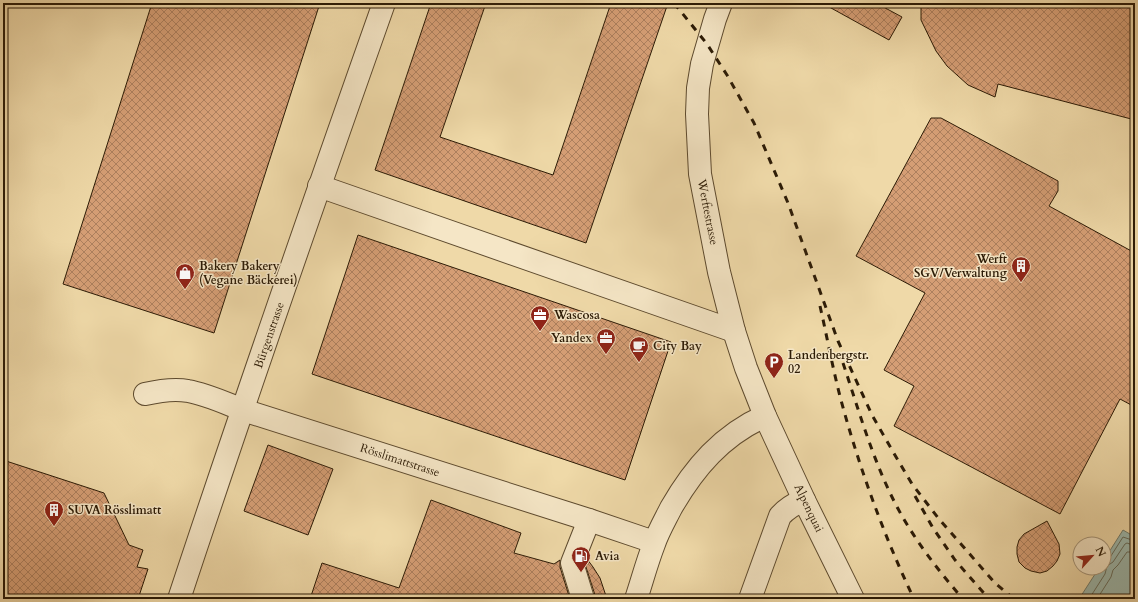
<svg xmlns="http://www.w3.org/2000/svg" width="1138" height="602" font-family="Cardo,serif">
	<defs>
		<pattern id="building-cross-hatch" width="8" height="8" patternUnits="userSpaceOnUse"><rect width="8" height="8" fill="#d59e75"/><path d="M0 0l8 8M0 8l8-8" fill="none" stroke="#ad805e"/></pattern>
	</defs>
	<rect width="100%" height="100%" fill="#efd9a8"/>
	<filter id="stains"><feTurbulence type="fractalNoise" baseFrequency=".005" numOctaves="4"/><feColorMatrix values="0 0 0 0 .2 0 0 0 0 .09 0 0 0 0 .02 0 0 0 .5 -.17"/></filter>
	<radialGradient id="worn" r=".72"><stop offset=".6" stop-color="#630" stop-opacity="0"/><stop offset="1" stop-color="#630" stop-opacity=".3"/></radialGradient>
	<polygon fill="#9bb9af" stroke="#6f7a6b" points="1123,530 1135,537 1135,599 1079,599 1099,568 1104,568 1104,560"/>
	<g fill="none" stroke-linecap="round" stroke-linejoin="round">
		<g stroke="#646a5a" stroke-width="1">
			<polyline points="1104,561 1109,559 1123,537 1135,541"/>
			<polyline points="1089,599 1105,574 1107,566 1113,562 1125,544 1127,543 1135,546"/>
			<polyline points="1097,599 1111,577 1113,570 1118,565 1127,552 1135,552"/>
		</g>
	</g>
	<g fill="url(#building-cross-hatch)" stroke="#2c1b06">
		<polygon points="152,3 320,3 214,333 63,284"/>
		<polygon points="431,3 486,3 440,137 553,175 611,3 668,3 586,243 375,170"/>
		<polygon points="822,3 876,3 902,17 889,40"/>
		<polygon points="921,3 1135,3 1135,120 998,84 995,97 968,85 947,66 936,51 921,20"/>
		<polygon points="931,118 941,118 1058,181 1058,191 1049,206 1135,253 1135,407 1120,399 1060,514 894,426 914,386 884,370 925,293 856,256"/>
		<polygon points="358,235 671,342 625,480 312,374"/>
		<polygon points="268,445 333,469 308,535 244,511"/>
		<polygon points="3,460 104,493 129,545 143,550 137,567 148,569 138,599 3,599"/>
		<polygon points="431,500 521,533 514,553 554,564 560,560 560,567 570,599 310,599 322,563 399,588"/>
		<polygon points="1047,521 1059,544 1060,554 1057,561 1053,566 1047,571 1040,573 1031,571 1025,568 1019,562 1017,554 1017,547 1019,540 1024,534"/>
		<polygon points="587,559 593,567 600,578 607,599 595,599 595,595 585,564"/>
	</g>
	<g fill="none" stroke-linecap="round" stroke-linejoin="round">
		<g stroke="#5d4a2e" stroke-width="24">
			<g id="minor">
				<polyline points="721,3 715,19 702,64 698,88 697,114 700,174 719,272 734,331 746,368 765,416 804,500 853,599"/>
				<polyline points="319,186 734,331"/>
				<path d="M145,394c13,-3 28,-6 43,-3 18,3 37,12 55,19l346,110 65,22"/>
				<path d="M179,599c66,-200 135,-398 205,-596"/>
				<polyline points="583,599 572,563 589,520"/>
				<path d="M636,599c6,-18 11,-37 18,-55 4,-12 11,-24 17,-36 23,-40 51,-73 94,-92"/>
				<path d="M750,599l30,-83c7,-8 14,-12 24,-16"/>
			</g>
		</g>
		<use href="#minor" stroke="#f5e6c6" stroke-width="22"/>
		<g stroke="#2c1b06" stroke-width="3" stroke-dasharray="7 7" stroke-linecap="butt">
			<polyline points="674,3 707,44 727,75 754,123 788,203 838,341 872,415 892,450 912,484 939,519 995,583 1014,599"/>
			<path d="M820,306c8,35 14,70 24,105 18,64 41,127 70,188"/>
			<path d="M843,363c15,45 28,91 49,134 18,37 44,71 71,102"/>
			<polyline points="915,496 933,528 955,560 989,599"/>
		</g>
	</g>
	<defs>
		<g id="building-pin" transform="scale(1)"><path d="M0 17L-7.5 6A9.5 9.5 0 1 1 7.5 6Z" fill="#8f2418" stroke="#f5e6c6"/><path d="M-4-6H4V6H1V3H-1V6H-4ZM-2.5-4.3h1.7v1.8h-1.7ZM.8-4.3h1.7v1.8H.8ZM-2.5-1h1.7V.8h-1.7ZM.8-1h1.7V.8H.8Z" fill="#fff"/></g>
		<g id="shop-pin" transform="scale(1)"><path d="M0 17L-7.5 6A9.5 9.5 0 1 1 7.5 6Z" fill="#8f2418" stroke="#f5e6c6"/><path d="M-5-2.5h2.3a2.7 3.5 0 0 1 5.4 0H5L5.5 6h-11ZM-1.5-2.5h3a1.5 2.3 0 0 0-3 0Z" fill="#fff"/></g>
		<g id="office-pin" transform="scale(1)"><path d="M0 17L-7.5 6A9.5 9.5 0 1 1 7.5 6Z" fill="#8f2418" stroke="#f5e6c6"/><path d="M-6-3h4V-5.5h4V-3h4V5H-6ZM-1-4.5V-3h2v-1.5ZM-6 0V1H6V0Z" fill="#fff"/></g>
		<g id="cafe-pin" transform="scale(1)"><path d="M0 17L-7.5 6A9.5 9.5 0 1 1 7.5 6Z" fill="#8f2418" stroke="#f5e6c6"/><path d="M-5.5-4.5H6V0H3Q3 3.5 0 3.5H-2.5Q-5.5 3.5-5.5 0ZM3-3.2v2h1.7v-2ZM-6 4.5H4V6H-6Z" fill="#fff"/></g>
		<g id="parking-pin" transform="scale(1)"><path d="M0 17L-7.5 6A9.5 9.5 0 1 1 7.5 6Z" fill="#8f2418" stroke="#f5e6c6"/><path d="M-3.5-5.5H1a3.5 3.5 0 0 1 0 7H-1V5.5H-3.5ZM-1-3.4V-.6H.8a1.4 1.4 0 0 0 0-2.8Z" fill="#fff"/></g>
		<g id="fuel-pin" transform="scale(1)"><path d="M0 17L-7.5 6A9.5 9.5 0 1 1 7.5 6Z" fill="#8f2418" stroke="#f5e6c6"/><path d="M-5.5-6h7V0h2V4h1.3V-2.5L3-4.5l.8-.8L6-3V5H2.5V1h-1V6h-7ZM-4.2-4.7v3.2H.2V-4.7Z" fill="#fff"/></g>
	</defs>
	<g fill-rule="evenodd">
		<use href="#building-pin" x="1021" y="266"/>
		<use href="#shop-pin" x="185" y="273"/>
		<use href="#office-pin" x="540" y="315"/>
		<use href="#office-pin" x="606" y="338"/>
		<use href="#cafe-pin" x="639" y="346"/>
		<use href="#parking-pin" x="774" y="362"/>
		<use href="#building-pin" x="54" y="510"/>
		<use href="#fuel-pin" x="581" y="556"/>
	</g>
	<g text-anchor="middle" stroke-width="3" stroke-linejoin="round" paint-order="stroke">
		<g font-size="12" fill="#2c1b06" stroke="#f5e6c6">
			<text transform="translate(708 212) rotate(79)" y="4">Werftestrasse</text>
			<text transform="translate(269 335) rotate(-71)" y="4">Bürgenstrasse</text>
			<text transform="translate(400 460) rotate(18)" y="4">Rösslimattstrasse</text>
			<text transform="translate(809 508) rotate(64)" y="4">Alpenquai</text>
		</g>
		<g font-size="12" font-weight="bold" fill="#2c1b06" stroke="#f5e6c6" text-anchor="start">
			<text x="1007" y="263" text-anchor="end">Werft<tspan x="1007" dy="14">SGV/Verwaltung</tspan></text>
			<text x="199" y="270">Bakery Bakery<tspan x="199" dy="14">(Vegane Bäckerei)</tspan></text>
			<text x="554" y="319">Wascosa</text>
			<text x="592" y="342" text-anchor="end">Yandex</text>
			<text x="653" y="350">City Bay</text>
			<text x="788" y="359">Landenbergstr.<tspan x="788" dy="14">02</tspan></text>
			<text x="68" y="514">SUVA Rösslimatt</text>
			<text x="595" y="560">Avia</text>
		</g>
	</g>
	<rect width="1138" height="602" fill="none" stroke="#efd9a8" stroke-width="16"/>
	<rect x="4" y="4" width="1130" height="594" fill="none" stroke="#2c1b06" stroke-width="2"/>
	<rect x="8" y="8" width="1122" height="586" fill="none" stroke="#2c1b06"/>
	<g transform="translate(1092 556) rotate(63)"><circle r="19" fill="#f5e6c6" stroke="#a59579"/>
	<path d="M0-3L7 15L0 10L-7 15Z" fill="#8f2418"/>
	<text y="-6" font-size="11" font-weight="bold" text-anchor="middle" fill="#2c1b06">N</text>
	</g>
	<rect width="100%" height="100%" filter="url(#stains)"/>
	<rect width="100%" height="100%" fill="url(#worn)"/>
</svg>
